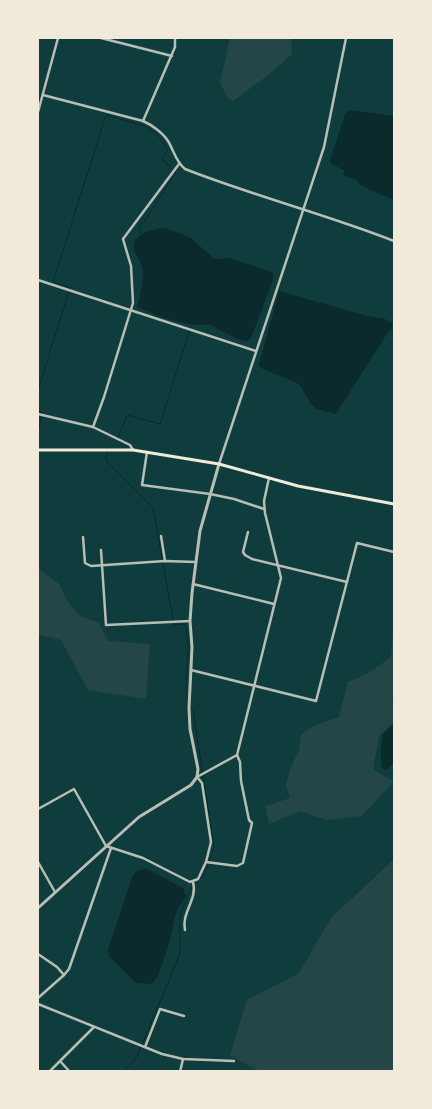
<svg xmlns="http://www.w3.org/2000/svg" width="432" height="1109" font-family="'DejaVu Sans',sans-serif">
	<rect width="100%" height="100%" fill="#0f3d3e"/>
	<g fill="#244646">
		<polygon points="230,38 291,38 292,54 271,73 233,101 228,98 220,83"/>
		<polygon points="38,568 59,584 68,602 80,616 99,623 108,641 150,644 146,699 88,690 61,640 38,635"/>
		<polygon points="394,613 394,695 392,697 394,703 394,721 379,736 373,770 394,781 362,816 327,820 300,811 269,824 266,806 290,798 286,786 290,769 299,750 301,734 315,725 339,717 348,682 369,673 391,657"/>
		<polygon points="394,859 394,1071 258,1071 230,1055 247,1000 299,973 331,918"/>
	</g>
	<g fill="#0a2a2b">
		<polygon points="350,110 394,116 394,200 362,186 356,180 343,175 344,170 331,164 330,160 345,114"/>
		<path d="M166,228l25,10 22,20 3,1 14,-1 42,14 1,2v6l-22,58 -4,3 -10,-2 -28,-15c-15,5 -58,-9 -72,-18 2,-2 8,-32 5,-39 -2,-6 -6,-11 -8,-18 -3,-16 21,-20 32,-21z"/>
		<polygon points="279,291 367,316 385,319 393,324 392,328 394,330 390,329 336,414 317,409 311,404 299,384 261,368 259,364"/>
		<path d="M394,725v37l-7,7h-4c-3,-5 -3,-31 1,-36 3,-3 7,-6 10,-8z"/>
		<polygon points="147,869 183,888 186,896 176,913 169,944 158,976 152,984 136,983 109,956 108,949 133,875 139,870"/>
	</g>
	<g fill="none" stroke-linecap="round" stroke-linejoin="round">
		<g stroke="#0a2a2b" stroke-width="1">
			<polyline points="38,390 70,288 53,282 106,115 148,127 158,135 168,150 162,159 176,172 144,222 138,226 142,234"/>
			<polyline points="38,411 42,412 38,432"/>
			<polyline points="118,437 127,415 160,424 192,323"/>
			<polyline points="107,452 106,459 109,464 153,508 174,625 184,624 186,626 188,647 186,689"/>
			<polyline points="193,710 214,847 204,875 195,884"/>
			<polyline points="123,1072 137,1057 180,954 180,914 192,886"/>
		</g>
		<g stroke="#b8beb3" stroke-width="2.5">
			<polyline points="101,38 172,56"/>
			<path d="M43,95l100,26c9,4 20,12 25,20 6,10 8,21 17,28 69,27 140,45 209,72"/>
			<polyline points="38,112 58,38"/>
			<polyline points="143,121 175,47 175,38"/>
			<polyline points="38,280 256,351"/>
			<polyline points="38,414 93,427 130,445 133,450"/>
			<polyline points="93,427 104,397 133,303 131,266 123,239 179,164"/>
			<polyline points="147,452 142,485 210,494 234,499 264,509"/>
			<polyline points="219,464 324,147 346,38"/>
			<polyline points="248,532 243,552 245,555 252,559 347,582"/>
			<polyline points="161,536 165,561"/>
			<polyline points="83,537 85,563 91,566 165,561 195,562"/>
			<polyline points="101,550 106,625 190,621"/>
			<polyline points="193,584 274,604"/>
			<polyline points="191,670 316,701 357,543 394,552"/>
			<polyline points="38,809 74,789 106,846 143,858 190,882 198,879 206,862 211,842 202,783 197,777 237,755 281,578 265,513 264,501 269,478"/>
			<polyline points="38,862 55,892"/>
			<polyline points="206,862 237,866 243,863 252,823 249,820 241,781 240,762 237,755"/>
			<path d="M185,930c-4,-17 13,-31 8,-48"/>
			<polyline points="38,954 57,967 64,975"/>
			<polyline points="38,998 64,975 69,969 111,848"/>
			<polyline points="38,1004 162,1054 183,1059 234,1061"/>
			<polyline points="145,1047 160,1009 184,1016"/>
			<polyline points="60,1061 70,1072"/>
			<polyline points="49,1072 94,1027"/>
			<polyline points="180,1072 183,1059"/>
		</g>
		<polyline stroke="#b8beb3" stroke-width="3" points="38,908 139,817 191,785 197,777 198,769 190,729 189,708 192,647 190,621 192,593 200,531 219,464"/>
		<polyline stroke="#f1e9da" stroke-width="3" points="38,450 133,450 219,464 298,486 394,504"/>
	</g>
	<rect width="432" height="1109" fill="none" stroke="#f1e9da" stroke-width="78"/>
</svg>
